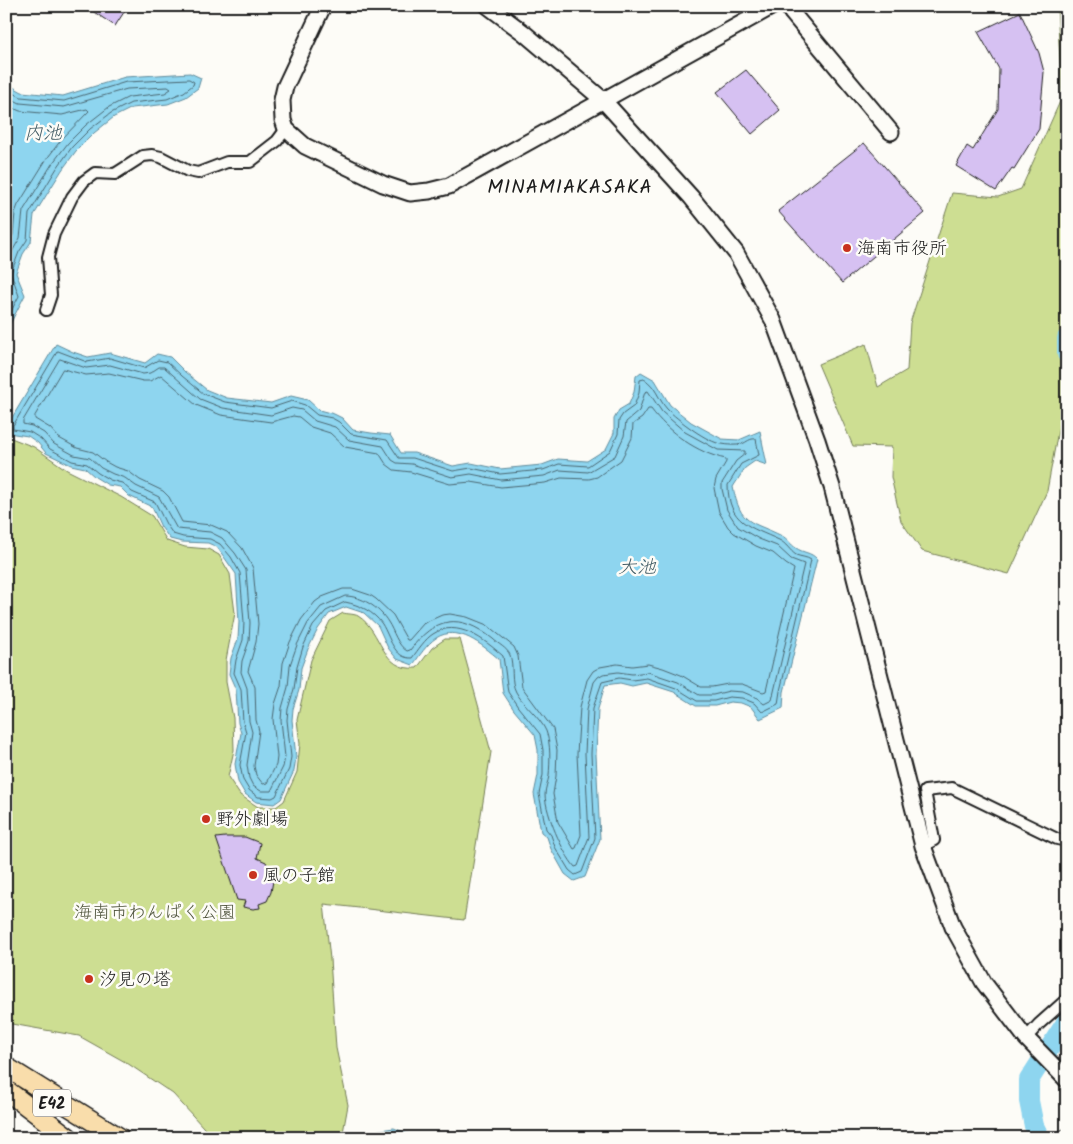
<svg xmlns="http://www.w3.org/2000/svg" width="1073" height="1144" font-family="Kalam,'Klee One',sans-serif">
	<rect width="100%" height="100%" fill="#fdfcf7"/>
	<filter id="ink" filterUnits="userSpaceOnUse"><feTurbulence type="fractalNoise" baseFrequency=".02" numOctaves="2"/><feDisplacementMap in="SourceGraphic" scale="10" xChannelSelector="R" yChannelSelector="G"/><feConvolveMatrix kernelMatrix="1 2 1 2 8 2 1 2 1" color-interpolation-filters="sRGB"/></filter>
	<g filter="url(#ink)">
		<g fill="#cdde92" stroke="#747d57">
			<polygon points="1057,6 1067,6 1067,381 1047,491 1009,574 922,551 901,521 891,477 892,447 853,446 818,364 866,344 878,387 907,370 910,323 952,193 998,197 1021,189 1062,97"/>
			<path d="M6,436l28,11 33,23 54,27 31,19 15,25 18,6 23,2 11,6 11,19 5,39 -9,47v22l7,36 1,32 -6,27 12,18 18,12h18l8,-6 13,-29 3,-28 -3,-24 14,-60 19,-39 13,-8c4,1 12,1 15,3 25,15 22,56 59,52l15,-20 13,-9h15l31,113 -27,168 -140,-16 6,55 6,89 12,57 -6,33h-129l-40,-44 -46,-31 -48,-27 -73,-13z"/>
		</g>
		<g fill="#8ed5ef" stroke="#608b9b">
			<polygon points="190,73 201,78 198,88 186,97 168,104 132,108 114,117 94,133 76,151 62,170 34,215 31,242 23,254 16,273 25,295 6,332 6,83 22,92 63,96 125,77"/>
			<path d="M56,344l17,8 15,5 22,-4 35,10 12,-9 13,3 15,15 22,18 20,8 44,5 20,-7 17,4 11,10 15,4 8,4 11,12 18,3 19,2 11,18h13l39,13 18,-3 29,6 42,-4 16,-6 29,2 19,-12 8,-16v-14l5,-9 10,-6 5,-12 2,-16 5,-4 14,8 15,25 21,17 31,17 17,1 21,-9 7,34 -12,-4 -10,7 -12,19c8,39 17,33 49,49 5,2 9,9 14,12 7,5 15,4 21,11l-33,133 -1,16 -23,11 -9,-12 -10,-4 -11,-1 -15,4h-19l-22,-14 -28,-9 -14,3 -12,-3 -15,2 -7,24 -2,45 4,85 -15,38 -11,4 -9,-7 -14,-25 -4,-12 -6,-5 -7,-38 4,-19v-25l-3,-15 -21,-25 -11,-17 -4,-34c-17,-14 -41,-35 -63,-21 -9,6 -17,18 -23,27l-16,-6 -9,-11 -10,-22 -14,-13 -18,-6 -17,7 -11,15 -10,20 -7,19 -2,22 -6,19 -1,11 4,37 -2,14 -13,28 -7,5 -18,-2 -11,-8 -7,-12 -3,-18 6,-31 -3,-10 -2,-33 -7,-16 2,-16 7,-19 1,-17 -3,-48 -19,-27 -9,-4 -26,-1 -12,-3 -9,-12 -9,-20 -23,-11 -9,-9 -12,-2 -13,-8 -10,-9 -14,-3 -25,-12 -8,-10 -10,-7 -20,-3 -1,-7z"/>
			<polygon points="394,1128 417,1138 373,1138 373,1131"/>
		</g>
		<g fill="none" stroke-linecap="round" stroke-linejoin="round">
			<g stroke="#4a6670" stroke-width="1">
				<polyline points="6,89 21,97 64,101 126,82 189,79 194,82 193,85 184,92 167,99 131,103 111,113 90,129 72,147 57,168 29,214 27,240 19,252 11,273 19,296 6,321"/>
				<polyline points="6,96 20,103 64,107 127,89 168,87 171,89 165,93 129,97 109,107 86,125 68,143 52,164 23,211 20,238 13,250 6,268"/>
				<polyline points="6,105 20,111 62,115 87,109 89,111 61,140 46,160 18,205 15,213 13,235 6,247"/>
				<path d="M58,351l29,11 23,-4 34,10 14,-8 9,2 15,14 22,18 21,8 46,6 21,-7 13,4 12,10 15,3 7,4 12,12 36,6 12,18h14l40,13 18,-3 29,6 43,-4 16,-6 29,2 22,-15 8,-17 1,-14 4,-6 11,-8 5,-13 1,-13 4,-1c12,7 14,20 23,30 10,10 41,34 55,35 6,1 14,2 20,0 5,-2 8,-6 14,-5l3,16 -18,9 -13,21c0,38 23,42 51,55 7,3 11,11 17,15 5,2 11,2 15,5l-31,131 -2,13 -16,8 -8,-9 -12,-5 -13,-1 -15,4h-17l-21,-13 -29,-10 -15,2 -13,-2 -17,4 -9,26 -2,46 4,84 -13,34 -7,3 -6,-5 -14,-23 -4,-12 -5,-6 -7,-35 4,-19v-25l-3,-16 -22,-27 -10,-15 -5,-36c-18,-16 -46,-38 -70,-22 -8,5 -15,16 -21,24 -18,1 -22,-21 -30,-34 -8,-12 -22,-19 -37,-22l-19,9 -13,15 -10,21 -6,20 -3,22 -6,20 -1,11 4,37 -2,12 -13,27 -4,2 -14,-1 -9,-7 -6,-10 -3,-15 6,-33 -3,-10 -2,-33 -7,-16 2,-13 7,-20 1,-18 -4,-49 -9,-16 -11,-13 -10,-5 -27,-2 -10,-3 -7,-10 -11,-22 -23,-10 -10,-9 -12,-3 -12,-7 -11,-9 -15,-3 -22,-12 -9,-10 -11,-7 -17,-3v-3z"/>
				<path d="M60,359l26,9 24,-3 33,9 7,-1 9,-6h5l36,32 23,9 48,7 21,-7 10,2 13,11 20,6 14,13 34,6 9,14 5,3 15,1 40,13 19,-3 30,6 43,-4 16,-6 28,2 27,-16 9,-20 2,-14 13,-11 6,-19 3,-1 14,21 23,20 33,18 27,1v3l-9,7 -14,22v6l5,21 11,17 21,12 18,7 14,13 13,5 -32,136 -8,4 -7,-6 -14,-6 -14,-1 -16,4h-14l-21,-13 -30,-10 -16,2 -14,-2 -15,2 -5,3 -4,5 -7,27 -2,45 4,83 -11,29 -3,1c-13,-15 -29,-53 -30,-72 0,-7 3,-13 4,-19 1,-14 2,-32 -3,-45 -6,-14 -23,-26 -30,-39 -6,-11 -2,-26 -6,-37 -3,-7 -12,-11 -17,-16 -34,-27 -58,-22 -83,11l-3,1c-10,-6 -13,-20 -19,-29 -9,-15 -27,-26 -43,-26l-24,11 -13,16 -11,22 -7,20 -2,22 -6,21 -1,12 4,37 -2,10 -12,24h-10l-8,-5 -4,-8 -2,-13 5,-33 -3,-11 -2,-33 -6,-16 1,-11 7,-20 1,-18 -4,-53 -11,-17 -13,-15 -12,-6 -33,-3 -18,-32 -23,-11 -11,-8 -12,-4 -12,-6 -11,-10 -16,-3 -20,-11 -10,-11 -12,-7 -9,-2v-3z"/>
				<path d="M63,369l23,6 23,-2 34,8h7l11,-6 35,30 25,10 50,7 22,-6 6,1 12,10 19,6 15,14 34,6 7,11 8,6 17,2 39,12 21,-2 30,5 44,-4 16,-5 28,1 8,-2 24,-17 11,-22 1,-14 9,-6 6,-9h3c17,23 46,44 75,50v3l-10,17 -2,9 5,24 9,15 6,6 22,13 17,7 13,11 8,5 -28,122 -3,1 -21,-8h-14l-16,3h-11l-20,-12 -18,-7 -15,-4 -16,2 -15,-2 -17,3 -7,4 -6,9 -7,27 -3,47 4,81 -5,13 -2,1 -16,-27 -5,-28 3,-18 1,-26 -4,-21 -31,-42 -4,-31 -4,-9 -27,-22 -20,-8 -17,-3 -8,1 -18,8 -15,17h-2l-14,-25 -17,-16 -6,-4 -18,-6h-9l-21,8 -7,5 -14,18 -11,22 -7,21 -2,23 -6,18 -2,15 4,38 -1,8 -9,18 -4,1 -7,-9 -2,-9 5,-35 -3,-11 -1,-33 -7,-16 8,-29 2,-18 -5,-56 -11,-20 -15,-16 -16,-7 -29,-3 -13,-25 -6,-6 -23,-11 -12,-9 -13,-4 -9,-5 -13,-10 -16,-4 -18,-10 -9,-10 -15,-9v-3z"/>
			</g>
			<g stroke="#8ed5ef" stroke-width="20">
				<polyline points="1067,338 1067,354"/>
				<polyline points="1040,1138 1034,1126 1029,1101 1029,1080 1067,1021"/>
			</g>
		</g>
		<g fill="#d6c1f2" stroke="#1c1c1c">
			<polygon points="85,6 128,6 115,26"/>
			<polygon points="1020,12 1039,53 1044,72 1039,129 1014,169 1012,168 996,191 956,166 967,146 973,150 998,109 999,69 978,32"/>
			<polygon points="746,70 780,110 752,134 717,92"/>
			<polygon points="864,143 925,213 842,283 778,211"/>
			<polygon points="225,837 245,837 260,843 257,858 266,862 270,870 274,869 278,880 273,881 271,892 267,901 259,904 260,908 253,909 243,907 245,901 237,900 216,838"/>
		</g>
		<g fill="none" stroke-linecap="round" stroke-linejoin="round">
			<g stroke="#1c1c1c" stroke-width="14">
				<g id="street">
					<polyline points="46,310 51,295 48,257 54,234 72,197 84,181 95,173 115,174 143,156 152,155 161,157 188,171 198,173 227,162 250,162 277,141 286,129"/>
					<polyline points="923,846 934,840 925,791 952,788 1057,839 1067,841"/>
					<polyline points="1026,1038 1039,1024 1067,999"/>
				</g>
			</g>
			<g stroke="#1c1c1c" stroke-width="19">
				<g id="secondary">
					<polyline points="323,6 285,87 282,100 283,120 286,129 305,146 383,184 410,193 429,191 449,186 773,6"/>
					<polyline points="488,6 524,33 603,100 691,197 736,253 773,320 817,440 832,487 923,846 953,927 984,983 1026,1038 1067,1080"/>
					<polyline points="788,6 792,13 891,132"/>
					<polyline points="1066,1138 1067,1137"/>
				</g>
			</g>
			<g stroke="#1c1c1c" stroke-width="22">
				<g id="highway">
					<polyline points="6,1067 120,1138"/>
					<polyline points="6,1090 69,1138"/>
				</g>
			</g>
			<use href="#street" stroke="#fdfcf7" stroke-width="10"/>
			<use href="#secondary" stroke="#fdfcf7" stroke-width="15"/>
			<use href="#highway" stroke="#f9ddab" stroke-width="19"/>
		</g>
	</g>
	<g fill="#c8321e" stroke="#fdfcf7" stroke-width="2">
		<circle cx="847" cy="248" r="5"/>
		<circle cx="206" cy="819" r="5"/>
		<circle cx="253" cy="875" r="5"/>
		<circle cx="89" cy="979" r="5"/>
	</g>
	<g text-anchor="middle" stroke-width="5" stroke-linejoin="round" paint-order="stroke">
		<rect fill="#fdfcf7" stroke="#605f5e" stroke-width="1" x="33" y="1089.5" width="38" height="27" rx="4"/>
		<g font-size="16" font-weight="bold" fill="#1c1c1c">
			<text x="52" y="1109">E42</text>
		</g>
		<g font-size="18" fill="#1c1c1c" stroke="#fdfcf7" text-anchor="start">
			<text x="857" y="254">海南市役所</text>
			<text x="216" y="825">野外劇場</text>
			<text x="263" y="881">風の子館</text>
			<text x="99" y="985">汐見の塔</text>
		</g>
		<g font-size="18" fill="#51563f" stroke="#fdfcf7">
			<text x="155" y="918">海南市わんぱく公園</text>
		</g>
		<g font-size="19" font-style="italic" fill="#445d66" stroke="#fdfcf7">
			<text x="43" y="139">内池</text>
			<text x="637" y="573">大池</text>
		</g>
		<g font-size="20" letter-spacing="1" fill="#1c1c1c" stroke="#fdfcf7">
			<text x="570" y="193">MINAMIAKASAKA</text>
		</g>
	</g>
	<rect width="1073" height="1144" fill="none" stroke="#fdfcf7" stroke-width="25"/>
	<rect x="12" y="12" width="1048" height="1119" fill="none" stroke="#1c1c1c" stroke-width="2" filter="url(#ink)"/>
</svg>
